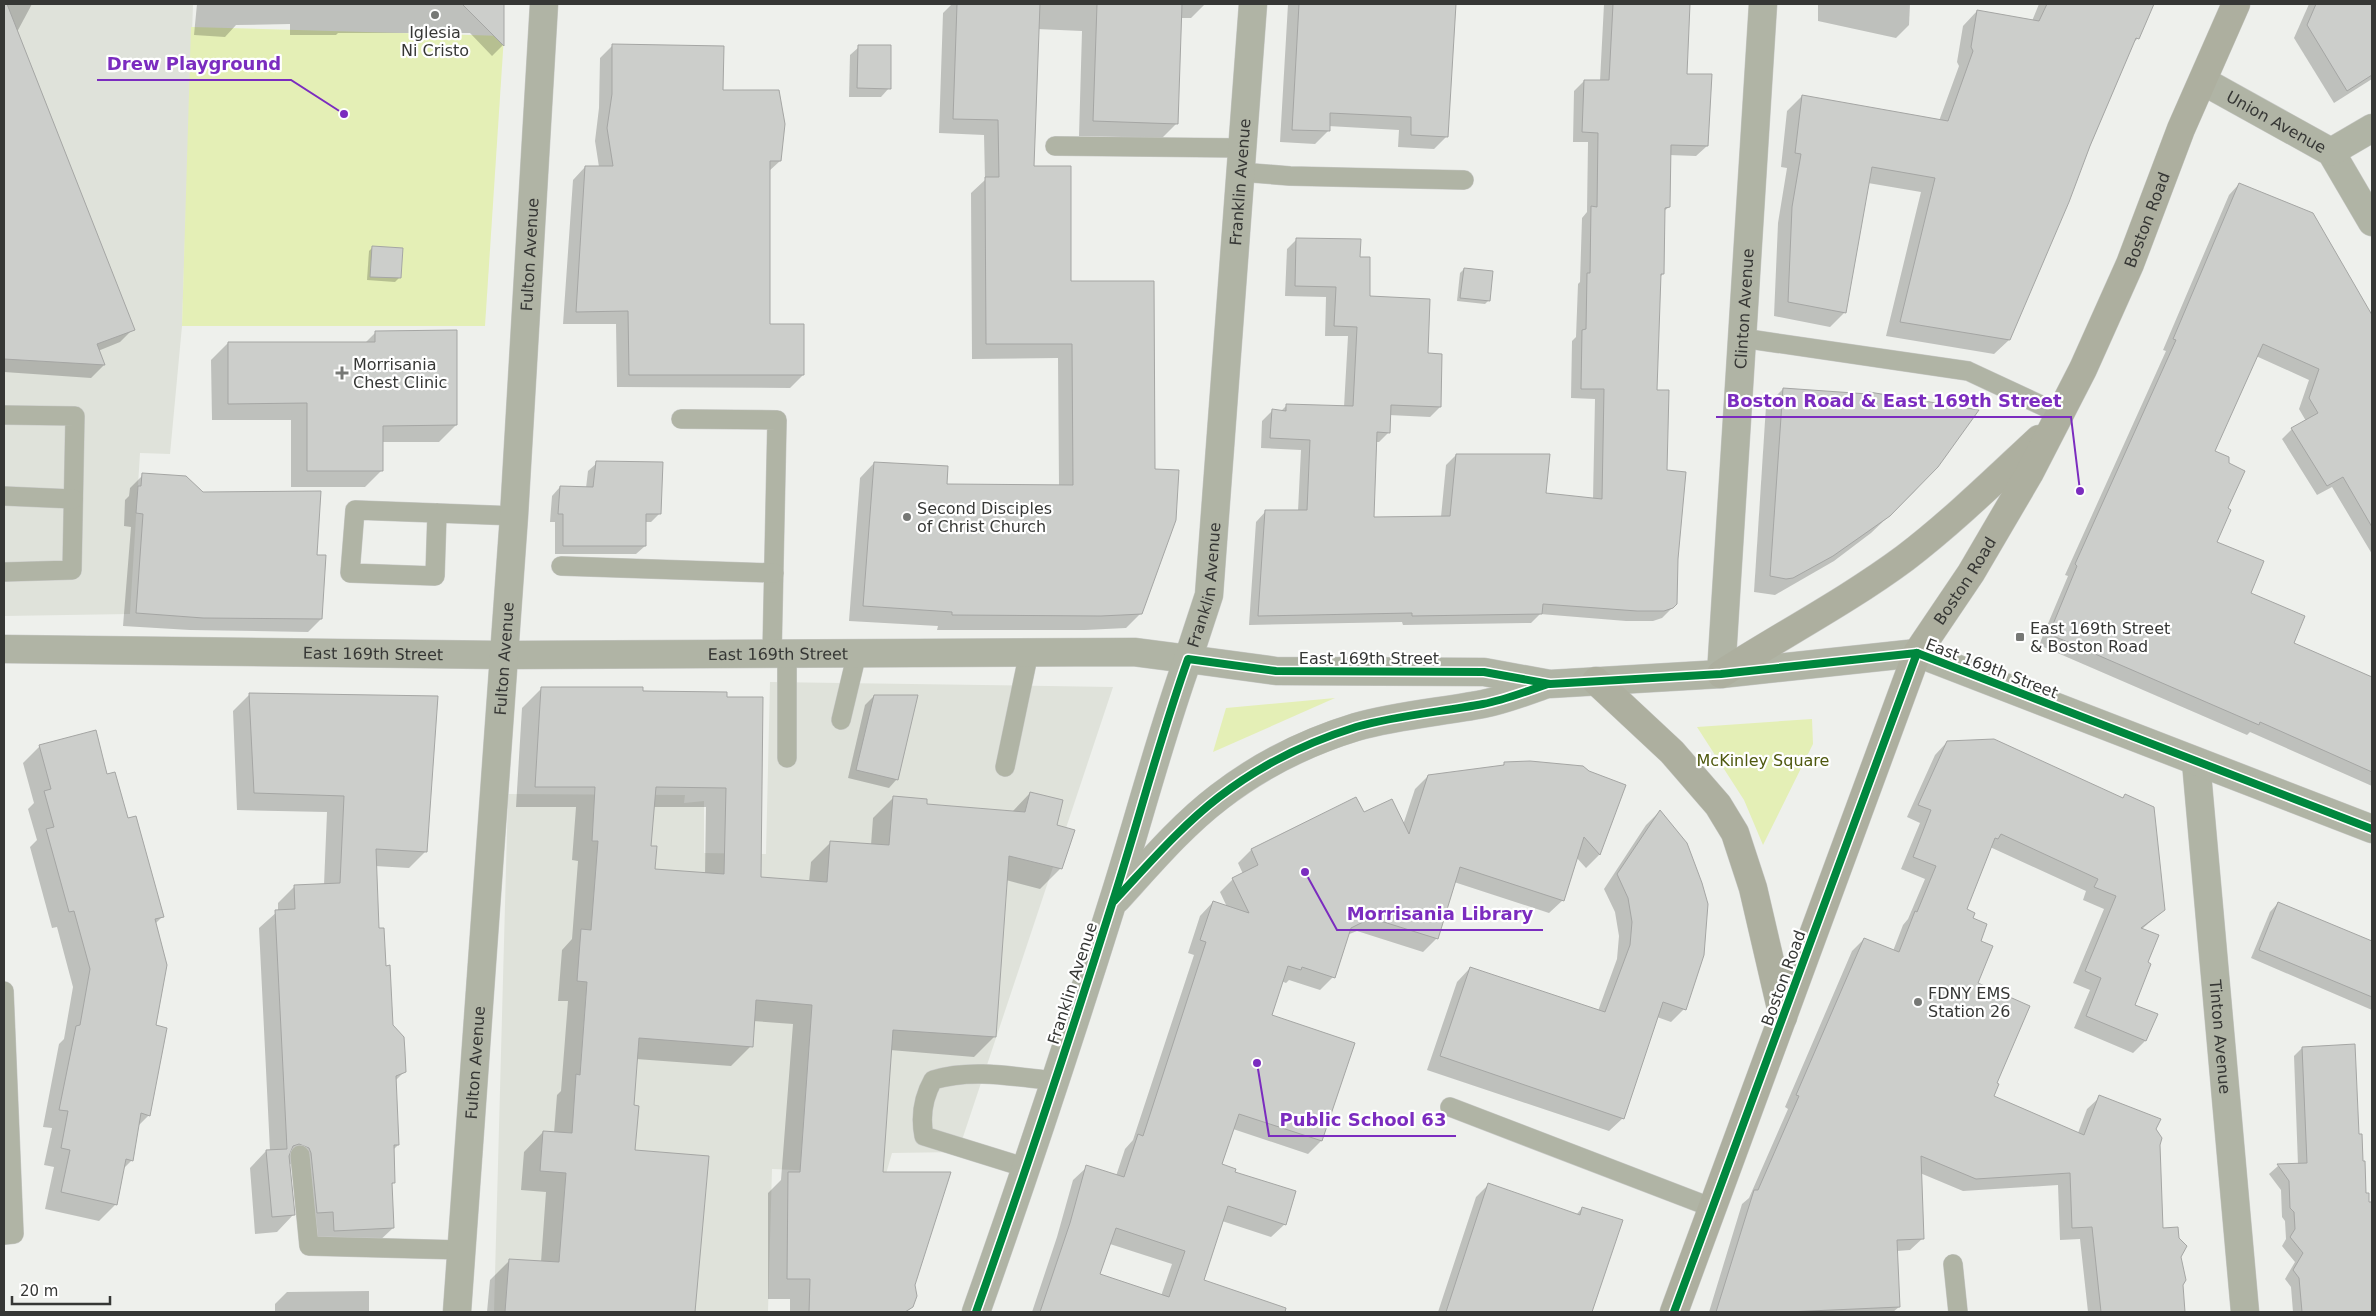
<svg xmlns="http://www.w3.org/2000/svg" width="2376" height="1316" font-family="'DejaVu Sans',sans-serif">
	<rect width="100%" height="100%" fill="#eef0ec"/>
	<g fill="#dfe2da">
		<polygon points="4,4 193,4 182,326 170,454 140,453 130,614 4,616"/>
		<polygon points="770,682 1113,687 958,1152 892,1153 886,1174 772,1169 768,1312 494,1312 508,794 685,795 684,803 704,801 704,853 766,854"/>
	</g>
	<g fill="#e4efb6">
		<polygon points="191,27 504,36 485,326 182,326"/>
		<polygon points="1335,698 1213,752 1226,708"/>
		<polygon points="1812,719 1813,744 1763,845 1744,800 1697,727"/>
	</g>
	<g fill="#0003" fill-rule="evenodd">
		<polygon points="4,4 32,4 17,32 133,329 120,342 98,351 104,365 91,378 4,372"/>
		<polygon points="197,4 502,4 503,45 492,56 470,33 338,33 336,35 290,35 290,24 236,25 225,37 194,35"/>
		<polygon points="952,4 1205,4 1191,18 1181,18 1177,123 1162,138 1079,136 1082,31 1037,29 1033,167 1070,282 1141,613 1126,628 1085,630 937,630 938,626 849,621 860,478 874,463 945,486 1059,486 1058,358 972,359 971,193 985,180 984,135 939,133 943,13"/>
		<polygon points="1288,4 1454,4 1447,136 1434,149 1398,147 1399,130 1328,126 1328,131 1315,144 1280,142"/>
		<polygon points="1604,4 1688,4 1685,75 1707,146 1696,156 1669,155 1669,207 1664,211 1663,274 1660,277 1655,391 1666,471 1672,608 1662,618 1653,621 1626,621 1540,614 1531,623 1403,625 1402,622 1249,625 1256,522 1266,511 1298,511 1301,450 1261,448 1262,421 1272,411 1280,412 1287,405 1344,407 1348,336 1325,336 1326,297 1285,296 1287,249 1297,239 1359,259 1368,298 1427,355 1440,407 1430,417 1389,415 1389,432 1379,442 1375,442 1372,518 1441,517 1446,465 1456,455 1545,495 1593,499 1595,399 1571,398 1572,341 1576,337 1578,284 1580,282 1582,218 1587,212 1588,142 1573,142 1574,91 1584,81 1600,81"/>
		<polygon points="1818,4 1910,4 1909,25 1896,38 1818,21"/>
		<polygon points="2039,4 2152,4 2138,38 2133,43 2009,340 1994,354 1886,336 1921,192 1868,183 1845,312 1830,327 1774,316 1778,223 1787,168 1781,167 1787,111 1802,96 1939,121 1959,66 1957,62 1963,26 1977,11 2032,21"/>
		<polygon points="2309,4 2372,4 2372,79 2334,103 2294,38"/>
		<polygon points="613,45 721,91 780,161 768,172 768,326 803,375 790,388 617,387 616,324 563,324 573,180 585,167 599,167 595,141 599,108 600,58"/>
		<polygon points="859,47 889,88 881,97 849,97 850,55"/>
		<polygon points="2239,184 2312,214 2372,317 2372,554 2332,487 2317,495 2282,439 2292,429 2306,421 2299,409 2309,380 2256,356 2213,452 2227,509 2215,543 2249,594 2292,644 2372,679 2372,786 2250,732 2247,735 2039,645 2068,576 2065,575 2166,351 2163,350 2229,195"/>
		<polygon points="373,247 399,278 395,282 367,280 369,251"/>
		<polygon points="1464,269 1489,300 1485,304 1457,301 1460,273"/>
		<polygon points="376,332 456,425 439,442 382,442 382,470 365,487 291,487 291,420 212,420 211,360 228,343 365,343"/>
		<polygon points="1783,389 1951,448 1914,492 1871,533 1834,561 1775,595 1754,592 1766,406"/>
		<polygon points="597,463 660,513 651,522 645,522 645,546 636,554 555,554 555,522 550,522 552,496 560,487 586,488 588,471"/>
		<polygon points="143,475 202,493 315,556 321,619 308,632 190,630 123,626 131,527 124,526 125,500 129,496 130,488"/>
		<path d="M542,688l184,5 33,185 50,4 2,-20 20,-20 40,3 2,-27 20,-20 33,7 86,7 18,-19 26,33 17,5 -13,38 -20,20 -34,-9 -12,157 -20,20 -84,-7 -9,123 32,112 -1,22 -6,5h-116v-13h-22v-106l13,-13 12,-156 -40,-3 -2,25 -20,20 -95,-7 -3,47 1,45 74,6 -14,155h-207l3,-32 20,-20 31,2 5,-70 -25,-2 3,-38 19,-20 11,1 3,-38 4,-4 7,-90h-10l4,-51 10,-11 6,-78 -6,-1 4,-53h-60l6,-99zM653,807h53l-1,67 -51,-4 -4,-23z"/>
		<polygon points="250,694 426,851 409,868 375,866 378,930 392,1025 405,1071 395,1081 398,1145 393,1150 394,1182 391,1185 393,1228 376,1244 318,1247 317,1228 301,1229 292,1165 288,1163 293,1215 277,1232 255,1234 250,1168 266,1151 270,1151 259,928 278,911 278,903 295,886 324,885 327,812 237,810 233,711"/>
		<polygon points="874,696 897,779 889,788 848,778 865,705"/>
		<polygon points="1947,742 2122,799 2125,796 2164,910 2142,929 2146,963 2134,1005 2145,1041 2133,1053 2074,1028 2090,990 2073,983 2104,909 2083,900 2086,891 1990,847 1966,910 1979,941 1976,984 1995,1084 1993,1097 2078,1133 2087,1109 2100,1097 2155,1129 2158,1144 2162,1230 2180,1257 2184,1280 2170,1312 2088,1312 2080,1239 2060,1240 2058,1185 1963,1191 1920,1173 1923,1238 1910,1250 1897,1251 1899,1307 1893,1312 1709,1312 1742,1204 1749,1198 1788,1109 1785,1107 1852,951 1864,939 1893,951 1903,925 1908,919 1925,879 1901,869 1920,823 1907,817 1935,755"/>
		<polygon points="40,746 106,775 127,820 163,916 155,924 154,1026 149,1115 137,1127 132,1160 123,1169 116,1204 99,1221 45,1209 54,1167 44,1165 52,1128 43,1127 59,1044 64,1039 73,987 57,927 52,928 30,847 37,840 28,809 34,803 23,763"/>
		<path d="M1505,763l83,9 36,14 -25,69 -13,13 -10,-11 -13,43 -14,13 -95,-31 -17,56 -14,14 -66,-21 -10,4 -14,42 -13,13 -31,-10 -3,3 -5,-2 -11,35 51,125 -13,13 -75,-25 -12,36 12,8 52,51 -14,13 -49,-16 -20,60 57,19 -4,12h-223l25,-75 16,-57 14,-13 29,9 9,-27 8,-9 61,-185 -6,-2 12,-37 13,-14 14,5 -7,-15 13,-13 10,-5 -5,-11 13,-13 105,-52 7,16 40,11 12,-36 13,-13 74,-10zM1110,1244l62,20 -11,32 -62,-21z"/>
		<polygon points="1659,812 1684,1009 1671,1022 1657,1017 1623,1118 1609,1131 1427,1070 1457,982 1470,968 1598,1011 1617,959 1619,936 1615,912 1604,889 1646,825"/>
		<polygon points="2278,903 2372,942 2372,1010 2251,958 2270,912"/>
		<polygon points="2302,1048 2358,1135 2365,1195 2368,1204 2372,1204 2372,1312 2293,1312 2291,1287 2285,1279 2295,1262 2282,1246 2286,1239 2285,1221 2282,1217 2281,1190 2269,1174 2278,1166 2298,1165 2294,1056"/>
		<polygon points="1489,1184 1576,1215 1582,1208 1622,1221 1591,1312 1438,1312 1476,1197"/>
		<polygon points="369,1291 369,1312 275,1312 275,1304 287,1292"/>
	</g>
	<g fill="#cccecb" stroke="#a5a6a4" fill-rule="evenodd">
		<polygon points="4,4 7,4 135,330 97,344 105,365 4,359"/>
		<polygon points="462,4 504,4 504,46"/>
		<polygon points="957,4 1040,4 1034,166 1071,166 1071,281 1154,281 1155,469 1179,470 1176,520 1142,614 1101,616 952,615 952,612 863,606 874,462 948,466 947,484 1073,485 1072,344 986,344 985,177 999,177 998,120 953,119"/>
		<polygon points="1097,4 1182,4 1178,124 1093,121"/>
		<polygon points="1299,4 1456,4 1448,137 1411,135 1411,117 1330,113 1330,131 1292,130"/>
		<polygon points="1613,4 1690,4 1687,74 1712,74 1708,146 1671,145 1670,207 1665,208 1664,274 1661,274 1657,390 1669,390 1667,470 1686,472 1678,559 1677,604 1673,608 1664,611 1637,611 1543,604 1542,614 1412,616 1412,613 1258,616 1265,510 1307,510 1310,440 1270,438 1272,409 1286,411 1286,404 1353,406 1357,327 1334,326 1336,287 1295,286 1296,238 1361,239 1360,257 1370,257 1370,296 1430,299 1428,353 1442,354 1441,407 1391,405 1390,433 1377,432 1374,517 1450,516 1456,454 1550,454 1546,493 1602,499 1604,389 1581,389 1582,330 1586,329 1587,273 1590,273 1591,206 1597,207 1598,133 1582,132 1584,80 1609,80"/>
		<polygon points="2047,4 2154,4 2139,39 2136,38 2090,146 2069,202 2010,340 1900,322 1935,178 1872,167 1846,313 1788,302 1792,207 1801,154 1795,153 1802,95 1948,121 1973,51 1971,47 1977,10 2039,21"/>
		<polygon points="2316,4 2372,4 2372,75 2347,91 2307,25"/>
		<polygon points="612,44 724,46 723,90 779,90 785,124 781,161 770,161 770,324 804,324 804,375 629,375 628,311 576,312 585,166 613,166 607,128 612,94"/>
		<polygon points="858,45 891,45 891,89 857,88"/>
		<polygon points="2239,183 2313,213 2372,315 2372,527 2343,477 2327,486 2291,428 2318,413 2309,398 2319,369 2263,344 2215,451 2229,457 2229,463 2245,471 2228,508 2231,510 2217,542 2264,561 2251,593 2305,616 2294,643 2372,677 2372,772 2260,722 2259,725 2049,634 2077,566 2075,564 2176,340 2173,339"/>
		<polygon points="372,246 403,248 401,278 370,277"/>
		<polygon points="1464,268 1493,271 1490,301 1460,298"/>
		<polygon points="457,330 457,425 383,426 383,471 307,471 307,403 228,404 228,342 375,342 375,331"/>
		<polygon points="1783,388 1868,394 1869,392 1979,410 1938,467 1890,516 1833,556 1793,578 1786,579 1770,576"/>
		<polygon points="596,461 663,462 661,514 646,514 646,546 563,546 563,514 558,514 560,486 593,487"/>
		<polygon points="142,473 186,476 203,492 321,491 317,555 326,555 322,619 203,618 136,613 143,514 136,513 138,486 141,486"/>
		<path d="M541,687h102v4l84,1v5h36l-2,180 66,5 3,-41 59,4 4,-49 34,3v5l98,8 5,-20 33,8 -6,25 18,5 -13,39 -53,-13 -13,181 -103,-7 -10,142h68l-36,113 2,11 -4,11 -8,5h-96l1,-33h-23l1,-107h12l12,-167 -56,-5 -3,47 -114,-9 -5,67 5,1 -4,44 74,6 -14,156h-190l4,-53 50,3 7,-89 -26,-2 3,-40 29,2 4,-59 4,1 7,-93 -10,-1 4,-52 10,1 7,-89h-6l3,-54h-60zM656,787l70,1 -2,86 -69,-5 2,-23h-6z"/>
		<polygon points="249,693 438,696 427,852 376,849 379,928 384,928 386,966 390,965 393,1025 404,1037 405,1052 406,1072 396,1076 399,1145 394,1145 395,1183 392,1183 394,1228 334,1231 333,1212 317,1213 311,1153 309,1148 299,1144 293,1146 289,1156 295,1215 272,1217 266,1150 287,1149 275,910 295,909 294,885 340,883 344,796 254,793"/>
		<polygon points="874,695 918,695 898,780 856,770"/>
		<polygon points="96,730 107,774 115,772 128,818 136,816 164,917 155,919 167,965 156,1025 167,1028 150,1116 141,1113 133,1161 126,1159 117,1205 61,1192 70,1150 61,1148 68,1111 59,1110 76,1026 80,1025 90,969 74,911 69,912 46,829 54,827 44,791 51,789 39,745"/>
		<polygon points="1994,739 2123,798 2125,794 2154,807 2165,910 2141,928 2159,935 2148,962 2151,964 2135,1005 2158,1014 2146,1041 2086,1016 2101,978 2085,971 2116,896 2094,887 2098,879 2001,834 1998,839 1995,838 1967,909 1975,913 1973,918 1987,924 1981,941 1993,946 1978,983 2030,1006 1997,1083 1999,1084 1994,1096 2084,1135 2099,1095 2161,1119 2156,1129 2162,1138 2160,1145 2163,1228 2178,1227 2179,1238 2187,1246 2181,1257 2186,1280 2183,1285 2185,1312 2101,1312 2092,1227 2072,1228 2070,1173 1976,1179 1921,1156 1924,1239 1897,1240 1900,1307 1787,1312 1716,1312 1754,1190 1758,1190 1799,1096 1796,1095 1864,938 1899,952 1915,911 1917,912 1936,866 1913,857 1931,810 1918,805 1947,741"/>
		<path d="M1530,761l53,5 6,5 37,14 -26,70 -16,-18 -20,64 -104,-34 -22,72 -67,-21 -20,10 -16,50 -33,-11 -1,3 -13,-4 -16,49 83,28 -33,98 -83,-27 -17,50 14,5 -1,3 61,19 -10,34 -58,-19 -24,74 82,28 -1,4h-245l30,-89 16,-58 38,12 14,-43 5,2 63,-194 -6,-2 13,-39 36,12 -17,-35 26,-13 -7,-16 105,-52 8,15 28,-13 17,35 19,-59 76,-10v-3zM1116,1228l69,23 -16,46 -69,-23z"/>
		<polygon points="1660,810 1687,843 1702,883 1708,904 1704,955 1686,1010 1663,1002 1624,1119 1440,1056 1470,967 1605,1012 1630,945 1632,922 1628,898 1617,874"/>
		<polygon points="2278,902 2372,941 2372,997 2259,950"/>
		<polygon points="2355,1044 2359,1134 2362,1134 2363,1161 2365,1161 2366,1193 2369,1193 2369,1202 2372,1202 2372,1312 2302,1312 2299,1278 2293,1270 2303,1253 2290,1237 2295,1229 2294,1212 2290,1208 2289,1181 2277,1164 2307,1163 2302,1047"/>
		<polygon points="1488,1183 1580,1215 1582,1207 1623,1220 1592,1312 1446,1312"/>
	</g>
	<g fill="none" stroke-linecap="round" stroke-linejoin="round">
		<g stroke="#c9cac8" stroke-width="20">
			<g id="service">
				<polyline points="1055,146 1242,148"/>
				<polyline points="1240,172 1290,176 1464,180"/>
				<polyline points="1742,338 1968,371 2060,414"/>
				<polyline points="4,415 75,416 72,570 4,572"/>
				<polyline points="681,419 777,420 772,654"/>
				<polyline points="4,496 73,499"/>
				<polyline points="437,513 435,576 350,573 355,510 514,516"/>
				<polyline points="561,566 774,573"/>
				<polyline points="787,654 787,758"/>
				<polyline points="841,720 857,653"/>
				<polyline points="1005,767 1029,652"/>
				<polyline points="4,991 14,1234 4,1235"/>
				<polyline points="1450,1107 1713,1208"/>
				<polyline points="300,1155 309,1246 462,1250"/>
				<path d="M1027,1168l-103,-32c-4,-20 -1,-38 9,-56 40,-12 82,-3 122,1"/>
				<polyline points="1953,1264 1958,1312"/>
			</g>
		</g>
		<g stroke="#c9cac8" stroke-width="29">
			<g id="minor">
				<path id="s1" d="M2203,81l128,71 41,70"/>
				<polyline points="2331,152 2372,128"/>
				<path id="s2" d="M4,649l500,6 630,-3 54,7 21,-64 44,-591"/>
				<path id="s3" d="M1721,674l42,-670"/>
				<path id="s4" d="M2196,762l49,550"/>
				<path id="s5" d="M457,1312l57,-796 30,-512"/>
			</g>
		</g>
		<g stroke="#c9cac8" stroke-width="29">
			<g id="tertiary">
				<path d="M1117,899c32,-35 64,-73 102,-102 40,-31 88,-55 137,-70 42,-12 85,-15 127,-23 21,-4 41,-12 61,-19"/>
				<path d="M976,1312c48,-135 93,-271 136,-408 26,-81 47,-164 76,-245l88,12 208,1 66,12 171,-10 196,-21 455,176"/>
			</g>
		</g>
		<g stroke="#c9cac8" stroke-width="29">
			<g id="secondary">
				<path d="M1721,674c61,-39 126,-73 184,-116 47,-36 90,-78 134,-119"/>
				<polyline points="1596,681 1672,752 1718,805 1735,833 1753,888 1783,1017"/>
				<path id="s6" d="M1674,1312l243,-659 54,-80 58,-99 54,-105 47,-105 51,-135 55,-125"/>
			</g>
		</g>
		<use href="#service" stroke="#b0b4a5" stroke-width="19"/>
		<use href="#minor" stroke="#b0b4a5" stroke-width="28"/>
		<use href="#tertiary" stroke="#b0b4a5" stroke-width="28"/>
		<use href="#secondary" stroke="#adaf9f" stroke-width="28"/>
		<g stroke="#fff" stroke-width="11">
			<g id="cycleway">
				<path d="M1114,901c33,-35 66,-74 105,-104 40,-31 89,-55 137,-70 42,-12 85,-15 127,-23 22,-4 44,-13 65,-20"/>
				<path d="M976,1312c48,-135 93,-271 136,-408 26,-81 47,-164 76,-245l88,12 208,1 66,12 171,-10 196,-21 455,176"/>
				<polyline points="1674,1312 1917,653"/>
			</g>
		</g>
		<use href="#cycleway" stroke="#00873e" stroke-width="8"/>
	</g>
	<g fill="#767875" stroke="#fff" stroke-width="2">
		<circle cx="435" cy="15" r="5"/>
		<path d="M339.5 365.5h5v5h5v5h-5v5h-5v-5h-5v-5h5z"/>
		<circle cx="907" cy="517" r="5"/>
		<rect x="2015" y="632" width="10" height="10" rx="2.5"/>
		<circle cx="1918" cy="1002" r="5"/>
	</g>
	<g text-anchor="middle" stroke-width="4.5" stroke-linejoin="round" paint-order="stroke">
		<g font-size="16" fill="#363735" stroke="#fff" text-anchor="start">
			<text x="435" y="38" text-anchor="middle">Iglesia<tspan x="435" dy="18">Ni Cristo</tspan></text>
			<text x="353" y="370">Morrisania<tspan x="353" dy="18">Chest Clinic</tspan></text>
			<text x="917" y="514">Second Disciples<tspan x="917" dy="18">of Christ Church</tspan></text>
			<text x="2030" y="634">East 169th Street<tspan x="2030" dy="18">&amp; Boston Road</tspan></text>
			<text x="1928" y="999">FDNY EMS<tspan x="1928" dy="18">Station 26</tspan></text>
		</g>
		<g font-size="16" fill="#363735" stroke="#fff">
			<text dy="6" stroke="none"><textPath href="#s1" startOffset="84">Union Avenue</textPath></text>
			<text dy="6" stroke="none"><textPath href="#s2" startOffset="1666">Franklin Avenue</textPath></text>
			<text dy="6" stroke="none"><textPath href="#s6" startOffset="1194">Boston Road</textPath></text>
			<text dy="6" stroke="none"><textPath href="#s5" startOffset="1060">Fulton Avenue</textPath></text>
			<text dy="6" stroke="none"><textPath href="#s3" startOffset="366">Clinton Avenue</textPath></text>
			<text dy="6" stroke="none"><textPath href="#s6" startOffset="789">Boston Road</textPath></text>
			<text dy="6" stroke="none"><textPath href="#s2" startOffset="1261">Franklin Avenue</textPath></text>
			<text dy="6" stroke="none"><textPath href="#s2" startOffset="369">East 169th Street</textPath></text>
			<text dy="6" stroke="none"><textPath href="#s2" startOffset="774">East 169th Street</textPath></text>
			<text dy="6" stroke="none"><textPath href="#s5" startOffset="655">Fulton Avenue</textPath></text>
			<text x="1369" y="664">East 169th Street</text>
			<text transform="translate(1992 668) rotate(21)" y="6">East 169th Street</text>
			<text transform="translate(1783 978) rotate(-70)" y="6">Boston Road</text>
			<text transform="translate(1072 983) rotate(-72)" y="6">Franklin Avenue</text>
			<text dy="6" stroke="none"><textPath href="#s4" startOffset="276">Tinton Avenue</textPath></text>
			<text dy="6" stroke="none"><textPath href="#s5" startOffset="250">Fulton Avenue</textPath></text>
		</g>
		<g font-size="16" fill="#4f590f" stroke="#fff">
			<text x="1763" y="766">McKinley Square</text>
		</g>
	</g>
	<path fill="none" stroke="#7b2cbf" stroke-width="2" d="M344 114L291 80H97M2080 491L2071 417H1716M1305 872L1337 930H1543M1257 1063L1269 1136H1456"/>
	<g fill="#7b2cbf" stroke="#fff" stroke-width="2">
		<circle cx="344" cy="114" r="5"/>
		<circle cx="2080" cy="491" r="5"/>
		<circle cx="1305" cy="872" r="5"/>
		<circle cx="1257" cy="1063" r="5"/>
	</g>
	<g font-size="18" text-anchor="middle" font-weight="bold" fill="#7b2cbf" stroke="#fff" stroke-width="4.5" stroke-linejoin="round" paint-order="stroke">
		<text x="194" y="70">Drew Playground</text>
		<text x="1894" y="407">Boston Road &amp; East 169th Street</text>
		<text x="1440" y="920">Morrisania Library</text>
		<text x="1363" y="1126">Public School 63</text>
	</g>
	<rect width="2376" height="1316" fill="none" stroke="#363735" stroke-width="10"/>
	<path d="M12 1296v8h98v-8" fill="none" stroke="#363735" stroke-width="2.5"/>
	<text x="20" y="1296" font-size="15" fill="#363735" stroke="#ffffff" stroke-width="4" paint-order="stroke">20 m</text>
</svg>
